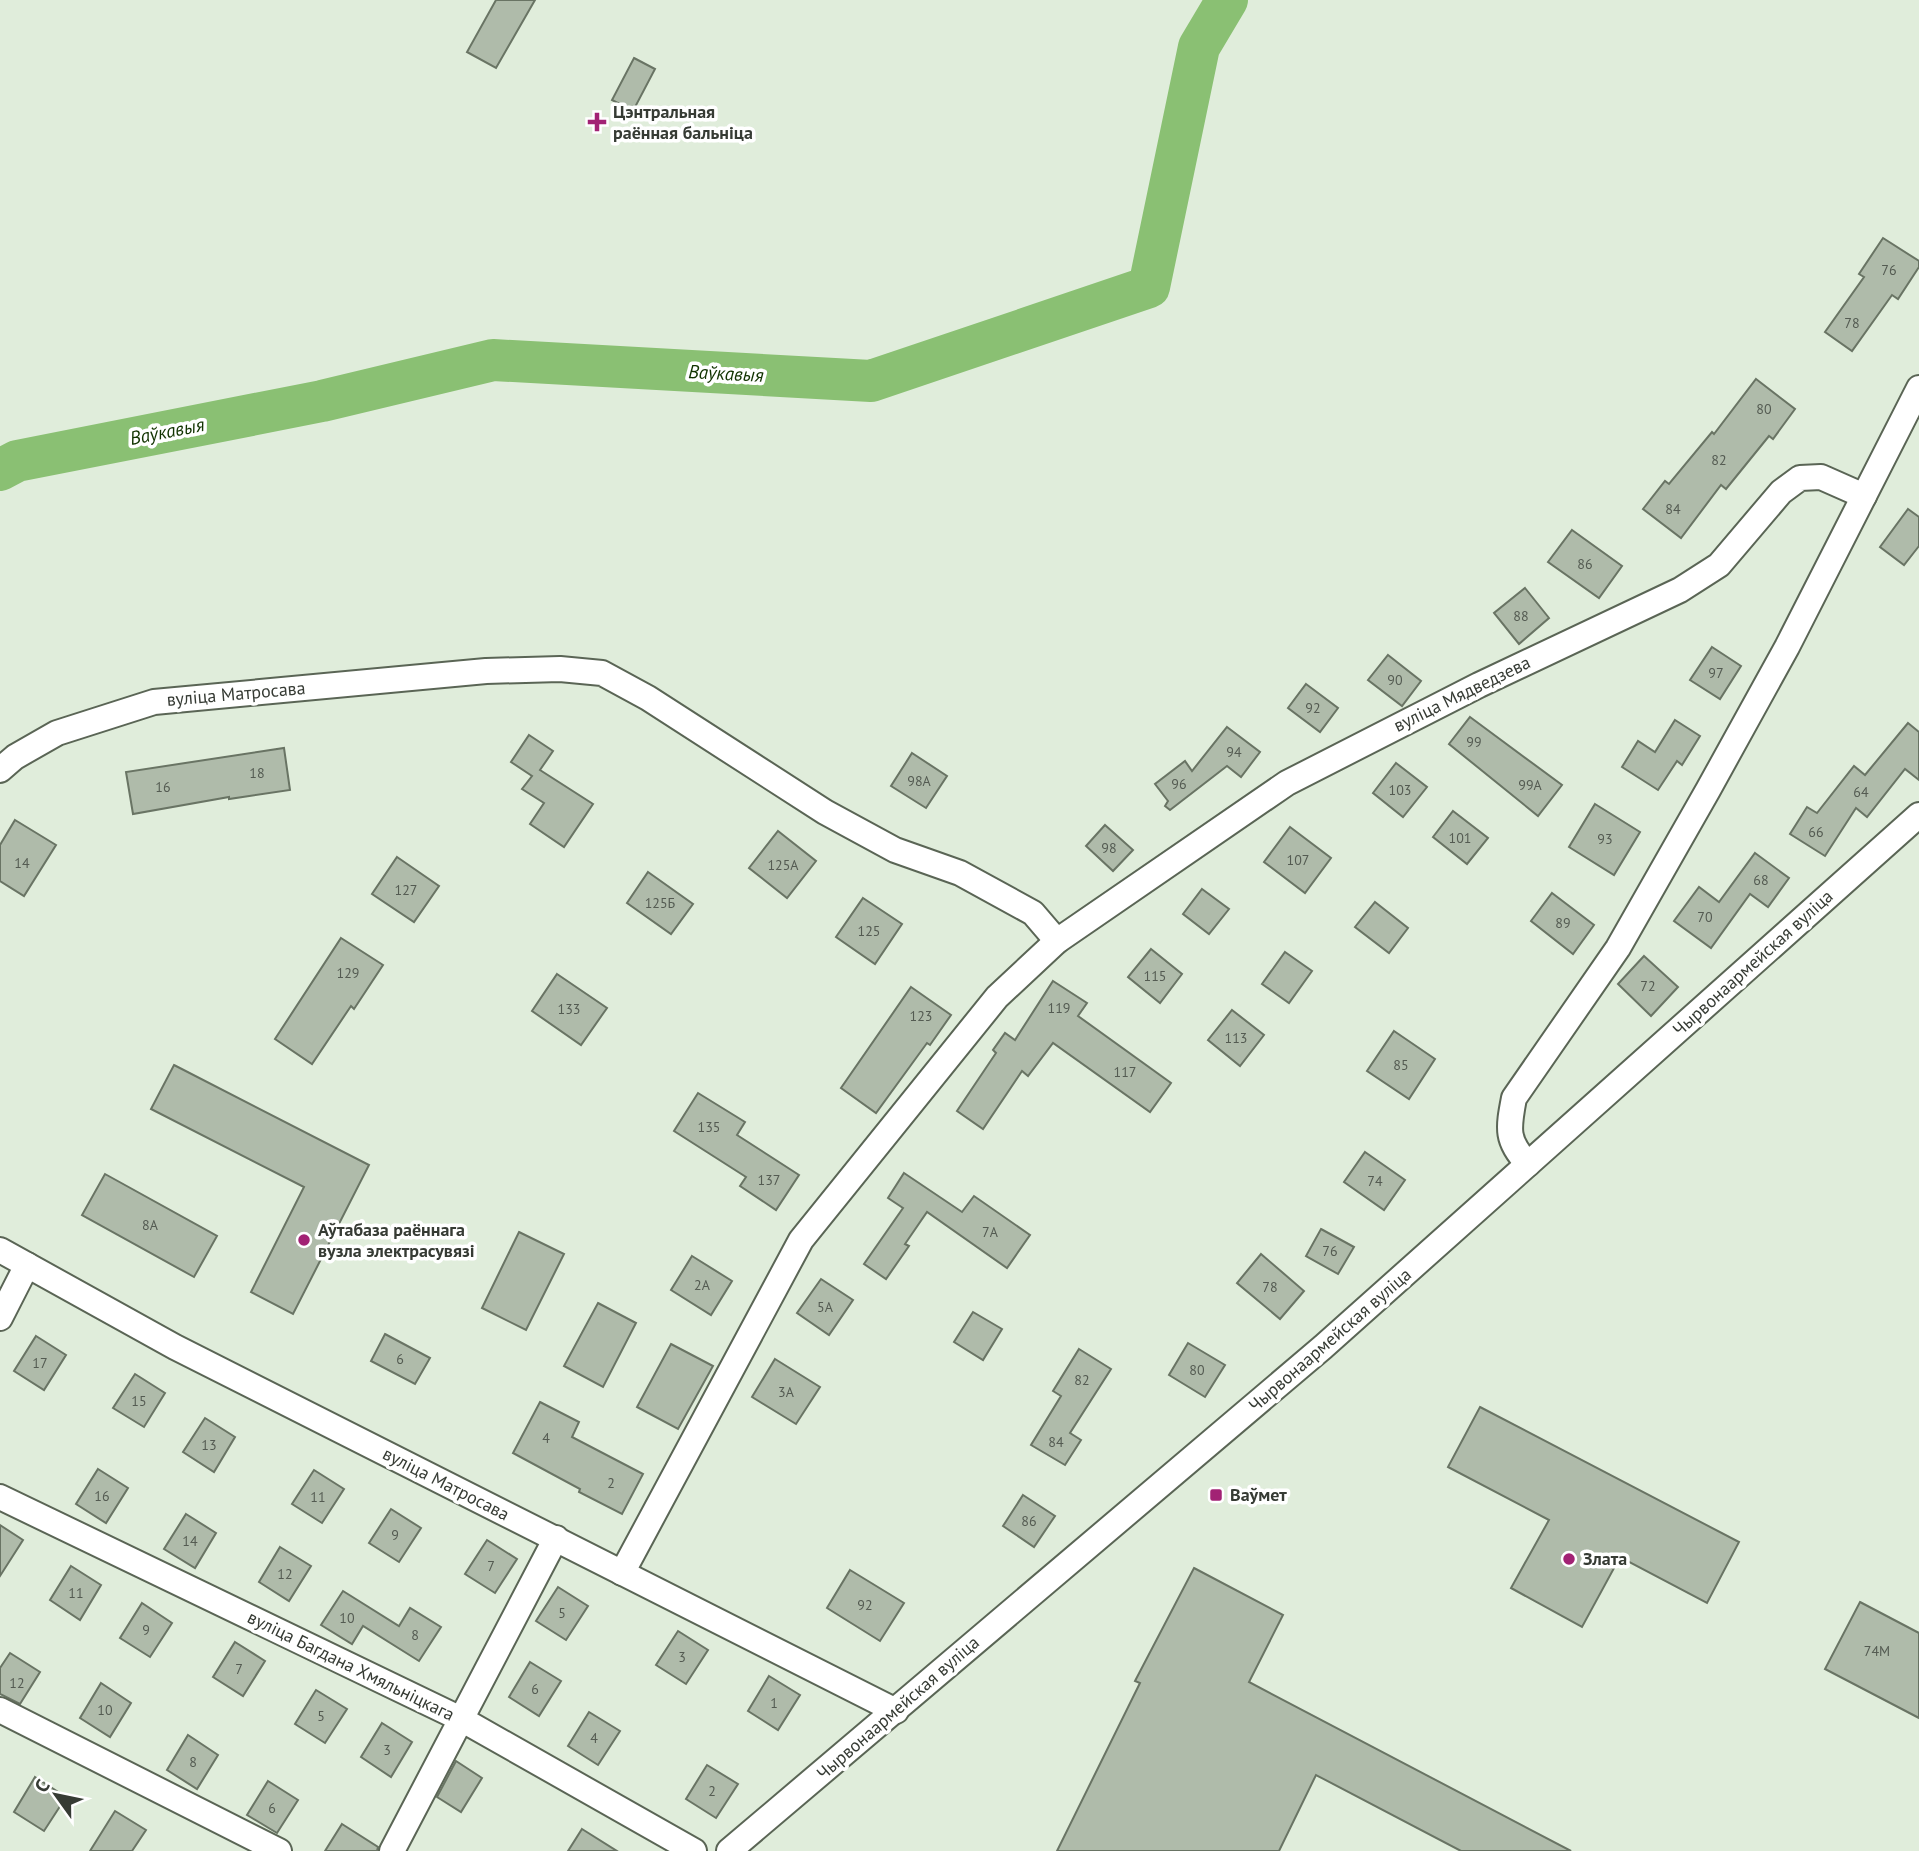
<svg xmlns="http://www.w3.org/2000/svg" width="1919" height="1851" font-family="'PT Sans',sans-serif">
	<rect width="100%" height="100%" fill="#e0eddb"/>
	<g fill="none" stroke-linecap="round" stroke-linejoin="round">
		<polyline stroke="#8ac073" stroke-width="42" points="0,470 17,461 322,401 493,360 871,381 1149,287 1199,47 1227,0"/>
	</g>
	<g fill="#afbbaa" stroke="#697464" stroke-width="2">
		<polygon points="496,0 535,0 496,68 467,52"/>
		<polygon points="634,58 655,69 633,111 612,100"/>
		<polygon points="1883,238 1919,261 1919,267 1898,299 1892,295 1852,351 1825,332 1864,277 1859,274"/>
		<polygon points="1756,379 1795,409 1773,439 1769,436 1726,489 1721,485 1681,538 1643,509 1665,481 1669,484 1712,432 1714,434"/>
		<polygon points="1908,509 1919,517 1919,546 1904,565 1880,547"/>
		<polygon points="1572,530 1622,566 1599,598 1548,562"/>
		<polygon points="1525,588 1549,618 1519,644 1494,613"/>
		<polygon points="1712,647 1741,666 1720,699 1690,680"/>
		<polygon points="1388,655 1421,681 1402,706 1368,680"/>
		<polygon points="1306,684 1338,708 1320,732 1288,708"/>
		<polygon points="1470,717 1562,785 1538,816 1449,744"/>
		<polygon points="1675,720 1700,736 1682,765 1677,761 1658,790 1622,767 1638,741 1655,752"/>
		<polygon points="1908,723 1919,732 1919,780 1905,769 1867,817 1856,808 1825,856 1790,834 1807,807 1817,813 1854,766 1865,775"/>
		<polygon points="1227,727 1260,752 1241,777 1227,766 1170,810 1165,806 1168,801 1155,784 1185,761 1192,771"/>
		<polygon points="529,735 553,751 540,770 593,804 564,847 530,824 544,803 522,789 532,776 511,762"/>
		<polygon points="284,748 290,790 229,799 229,797 133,814 126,772"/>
		<polygon points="912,753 947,776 926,808 891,786"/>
		<polygon points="1396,763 1427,787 1403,817 1373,793"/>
		<polygon points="1595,804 1640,832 1614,875 1569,847"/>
		<polygon points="1453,811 1488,838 1467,864 1433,837"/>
		<polygon points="15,820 56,845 24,896 0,881 0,845"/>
		<polygon points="1105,825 1133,850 1113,871 1086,846"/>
		<polygon points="1290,827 1331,858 1305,893 1264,862"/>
		<polygon points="778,831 816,861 787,898 749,868"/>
		<polygon points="1755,853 1789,878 1768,907 1750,894 1711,948 1674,921 1699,887 1719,902"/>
		<polygon points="397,857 439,886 414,922 372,894"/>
		<polygon points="648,872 693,904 671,934 627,903"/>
		<polygon points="1202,889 1229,909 1209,934 1183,914"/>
		<polygon points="1552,893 1594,925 1573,954 1531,921"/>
		<polygon points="863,898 902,924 875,964 836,937"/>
		<polygon points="1375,902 1408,928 1389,953 1355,927"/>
		<polygon points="341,938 383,965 354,1009 351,1006 312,1064 275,1039"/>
		<polygon points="1151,949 1182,974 1160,1003 1128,977"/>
		<polygon points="1285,952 1312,971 1289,1003 1262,984"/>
		<polygon points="1644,956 1678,987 1651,1016 1618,984"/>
		<polygon points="557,974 607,1008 581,1045 532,1011"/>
		<polygon points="1053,981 1087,1003 1078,1016 1171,1083 1150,1112 1053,1043 1028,1076 1022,1071 983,1129 957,1111 996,1053 993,1050 1005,1033 1015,1040"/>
		<polygon points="911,987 951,1015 930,1045 927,1043 876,1113 841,1088"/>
		<polygon points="1232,1010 1264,1035 1240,1066 1208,1040"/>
		<polygon points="1394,1031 1435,1059 1409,1099 1367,1071"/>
		<polygon points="174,1065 369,1165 293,1314 251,1292 304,1187 151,1109"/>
		<polygon points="698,1093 745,1122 737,1135 799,1175 776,1210 740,1186 746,1177 674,1131"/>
		<polygon points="1365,1152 1405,1180 1384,1210 1344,1182"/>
		<polygon points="904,1173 962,1212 974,1196 1030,1235 1007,1268 927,1212 905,1244 909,1246 886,1279 864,1264 903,1208 888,1198"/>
		<polygon points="105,1174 217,1236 194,1277 82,1215"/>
		<polygon points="1321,1229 1354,1247 1338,1274 1306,1256"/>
		<polygon points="519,1232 564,1254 526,1330 482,1308"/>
		<polygon points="1261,1254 1304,1291 1280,1319 1237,1283"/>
		<polygon points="692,1256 732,1281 711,1315 671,1290"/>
		<polygon points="821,1279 853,1300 829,1335 797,1313"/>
		<polygon points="598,1303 636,1323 603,1387 564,1366"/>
		<polygon points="973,1312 1002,1329 983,1360 954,1342"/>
		<polygon points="385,1334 430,1358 415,1384 371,1361"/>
		<polygon points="36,1336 66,1355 44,1390 14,1371"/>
		<polygon points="1188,1343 1225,1365 1205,1397 1169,1375"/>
		<polygon points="671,1344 713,1366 678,1429 637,1407"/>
		<polygon points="1079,1349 1111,1369 1070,1433 1081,1440 1065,1465 1031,1445 1061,1396 1053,1391"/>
		<polygon points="775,1359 820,1387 796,1424 752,1397"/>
		<polygon points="135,1374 165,1393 144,1427 113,1408"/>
		<polygon points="540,1402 579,1422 572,1437 643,1474 622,1514 579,1492 580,1489 513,1453"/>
		<polygon points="1480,1407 1739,1542 1707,1603 1620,1557 1582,1627 1511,1588 1549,1520 1448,1467"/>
		<polygon points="205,1418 235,1437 214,1472 183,1452"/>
		<polygon points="98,1469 128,1488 106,1523 76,1504"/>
		<polygon points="314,1470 344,1489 322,1523 292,1504"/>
		<polygon points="1023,1495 1055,1516 1034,1547 1003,1526"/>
		<polygon points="391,1509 421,1528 399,1562 369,1543"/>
		<polygon points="186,1514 216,1533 195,1568 164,1549"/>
		<polygon points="0,1525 23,1540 0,1576"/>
		<polygon points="487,1540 517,1559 495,1593 465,1574"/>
		<polygon points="280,1547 311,1566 289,1601 259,1582"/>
		<polygon points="71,1566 101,1585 80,1620 50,1600"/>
		<polygon points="1194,1568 1283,1615 1249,1682 1571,1851 1461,1851 1316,1775 1279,1851 1057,1851 1140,1683 1135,1681"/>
		<polygon points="850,1570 904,1603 880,1641 827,1608"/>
		<polygon points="558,1587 588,1606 566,1640 536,1621"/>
		<polygon points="343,1591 399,1626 410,1608 441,1627 419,1661 363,1626 352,1644 321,1625"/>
		<polygon points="1860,1602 1919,1633 1919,1718 1825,1669"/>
		<polygon points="142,1603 172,1623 150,1657 120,1638"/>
		<polygon points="678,1631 708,1650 686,1684 656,1665"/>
		<polygon points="235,1642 265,1661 243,1696 213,1677"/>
		<polygon points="10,1653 40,1672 20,1704 0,1694 0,1668"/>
		<polygon points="530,1662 561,1681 539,1716 509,1697"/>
		<polygon points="769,1676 800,1695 778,1730 748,1711"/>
		<polygon points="101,1683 131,1703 110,1737 80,1718"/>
		<polygon points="316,1690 347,1709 325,1743 295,1724"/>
		<polygon points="589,1712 620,1731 598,1765 568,1746"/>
		<polygon points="382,1723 412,1742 391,1777 361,1757"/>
		<polygon points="188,1735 218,1755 197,1789 167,1770"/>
		<polygon points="456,1761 482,1778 461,1812 437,1797"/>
		<polygon points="707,1765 738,1784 716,1818 686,1799"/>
		<polygon points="35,1777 66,1797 44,1831 14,1812"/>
		<polygon points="268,1781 298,1800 277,1833 247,1815"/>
		<polygon points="115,1811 146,1830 132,1851 90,1851"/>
		<polygon points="342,1824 378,1847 377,1851 325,1851"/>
		<polygon points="582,1829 617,1851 568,1851"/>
	</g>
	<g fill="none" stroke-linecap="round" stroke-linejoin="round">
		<g stroke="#5a6555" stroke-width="28">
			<g id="minor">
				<polyline points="0,770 15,757 57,733 154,702 486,671 560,669 602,673 648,698 825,812 895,850 960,873 1033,913 1057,941"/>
				<path d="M1528,1164c-22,-23 -20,-35 -14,-66l104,-150 90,-158 79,-143 132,-259"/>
				<polyline points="0,1250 175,1347 896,1711"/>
				<polyline points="0,1318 27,1265"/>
				<polyline points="0,1497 461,1719 694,1851"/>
				<polyline points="622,1573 801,1240 997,997 1057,941 1287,783 1479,685 1680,590 1719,565 1781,492 1800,478 1821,477 1864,496"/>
				<polyline points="0,1710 279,1851"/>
				<polyline points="392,1851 556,1538"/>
				<polyline points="729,1851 1323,1347 1919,815"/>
			</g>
		</g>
		<use href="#minor" stroke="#fff" stroke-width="24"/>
	</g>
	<g fill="#a22274" stroke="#fff" stroke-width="2.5">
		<path d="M593.5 111.5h7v7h7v7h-7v7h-7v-7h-7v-7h7z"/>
		<circle cx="304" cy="1240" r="7"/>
		<rect x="1209" y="1488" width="14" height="14" rx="3.5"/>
		<circle cx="1569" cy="1559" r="7"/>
	</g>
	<g text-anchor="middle" stroke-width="7" stroke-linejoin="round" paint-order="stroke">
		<g font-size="14" fill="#545b52">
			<text x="1889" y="275">76</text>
			<text x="1852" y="328">78</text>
			<text x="1764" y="414">80</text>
			<text x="1719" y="465">82</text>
			<text x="1673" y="514">84</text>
			<text x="1585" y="569">86</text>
			<text x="1521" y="621">88</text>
			<text x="1716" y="678">97</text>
			<text x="1395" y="685">90</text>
			<text x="1313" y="713">92</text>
			<text x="1474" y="747">99</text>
			<text x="1234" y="757">94</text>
			<text x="257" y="778">18</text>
			<text x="919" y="786">98А</text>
			<text x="1179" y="789">96</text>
			<text x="1530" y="790">99А</text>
			<text x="163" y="792">16</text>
			<text x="1400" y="795">103</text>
			<text x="1861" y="797">64</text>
			<text x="1816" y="837">66</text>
			<text x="1460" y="843">101</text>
			<text x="1605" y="844">93</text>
			<text x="1109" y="853">98</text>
			<text x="1298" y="865">107</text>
			<text x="22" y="868">14</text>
			<text x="783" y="870">125А</text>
			<text x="1761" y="885">68</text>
			<text x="406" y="895">127</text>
			<text x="660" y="908">125Б</text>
			<text x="1705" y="922">70</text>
			<text x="1563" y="928">89</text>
			<text x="869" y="936">125</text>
			<text x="348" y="978">129</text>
			<text x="1155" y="981">115</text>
			<text x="1648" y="991">72</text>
			<text x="1059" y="1013">119</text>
			<text x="569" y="1014">133</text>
			<text x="921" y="1021">123</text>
			<text x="1236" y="1043">113</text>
			<text x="1401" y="1070">85</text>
			<text x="1125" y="1077">117</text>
			<text x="709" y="1132">135</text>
			<text x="769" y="1185">137</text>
			<text x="1375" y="1186">74</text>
			<text x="150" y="1230">8А</text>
			<text x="990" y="1237">7А</text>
			<text x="1330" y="1256">76</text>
			<text x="702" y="1290">2А</text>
			<text x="1270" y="1292">78</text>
			<text x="825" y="1312">5А</text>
			<text x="400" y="1364">6</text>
			<text x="40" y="1368">17</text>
			<text x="1197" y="1375">80</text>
			<text x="1082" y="1385">82</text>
			<text x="786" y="1397">3А</text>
			<text x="139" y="1406">15</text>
			<text x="546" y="1443">4</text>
			<text x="1056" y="1447">84</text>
			<text x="209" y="1450">13</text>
			<text x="611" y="1488">2</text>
			<text x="102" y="1501">16</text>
			<text x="318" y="1502">11</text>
			<text x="1029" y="1526">86</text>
			<text x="395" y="1540">9</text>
			<text x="190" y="1546">14</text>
			<text x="491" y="1571">7</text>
			<text x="285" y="1579">12</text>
			<text x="76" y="1598">11</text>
			<text x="865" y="1610">92</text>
			<text x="562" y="1618">5</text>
			<text x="347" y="1623">10</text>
			<text x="146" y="1635">9</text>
			<text x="415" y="1640">8</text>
			<text x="1877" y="1656">74М</text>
			<text x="682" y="1662">3</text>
			<text x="239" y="1674">7</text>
			<text x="17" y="1688">12</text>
			<text x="535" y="1694">6</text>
			<text x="774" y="1708">1</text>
			<text x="105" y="1715">10</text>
			<text x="321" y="1721">5</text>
			<text x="594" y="1743">4</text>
			<text x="387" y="1755">3</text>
			<text x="193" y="1767">8</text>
			<text x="712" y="1796">2</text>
			<text x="272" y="1813">6</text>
		</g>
		<g font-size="18" font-weight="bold" fill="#363b34" stroke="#fff" text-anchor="start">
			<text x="613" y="118">Цэнтральная<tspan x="613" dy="21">раённая бальніца</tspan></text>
			<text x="318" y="1236">Аўтабаза раённага<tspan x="318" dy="21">вузла электрасувязі</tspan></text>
			<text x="1230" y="1501">Ваўмет</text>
			<text x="1583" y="1565">Злата</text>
		</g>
		<g font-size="18" fill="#363b34" stroke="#fff">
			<text transform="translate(236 694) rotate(-5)" y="6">вуліца Матросава</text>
			<text transform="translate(1462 694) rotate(-26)" y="6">вуліца Мядведзева</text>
			<text transform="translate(1753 963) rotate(-42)" y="6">Чырвонаармейская вуліца</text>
			<text transform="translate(1330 1340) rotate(-41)" y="6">Чырвонаармейская вуліца</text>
			<text transform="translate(446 1484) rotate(27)" y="6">вуліца Матросава</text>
			<text transform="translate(351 1666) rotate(26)" y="6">вуліца Багдана Хмяльніцкага</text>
			<text transform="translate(898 1708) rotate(-41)" y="6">Чырвонаармейская вуліца</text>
		</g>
		<g font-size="19" font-style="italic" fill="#130" stroke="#fff">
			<text transform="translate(726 373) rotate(3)" y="7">Ваўкавыя</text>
			<text transform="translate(167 431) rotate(-11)" y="7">Ваўкавыя</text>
		</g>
	</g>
	<g transform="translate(56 1795) rotate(303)" stroke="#ffffff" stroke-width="5" paint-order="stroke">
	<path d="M0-5L12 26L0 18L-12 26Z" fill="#363b34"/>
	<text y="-10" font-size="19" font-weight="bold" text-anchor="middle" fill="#363b34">С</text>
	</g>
</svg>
